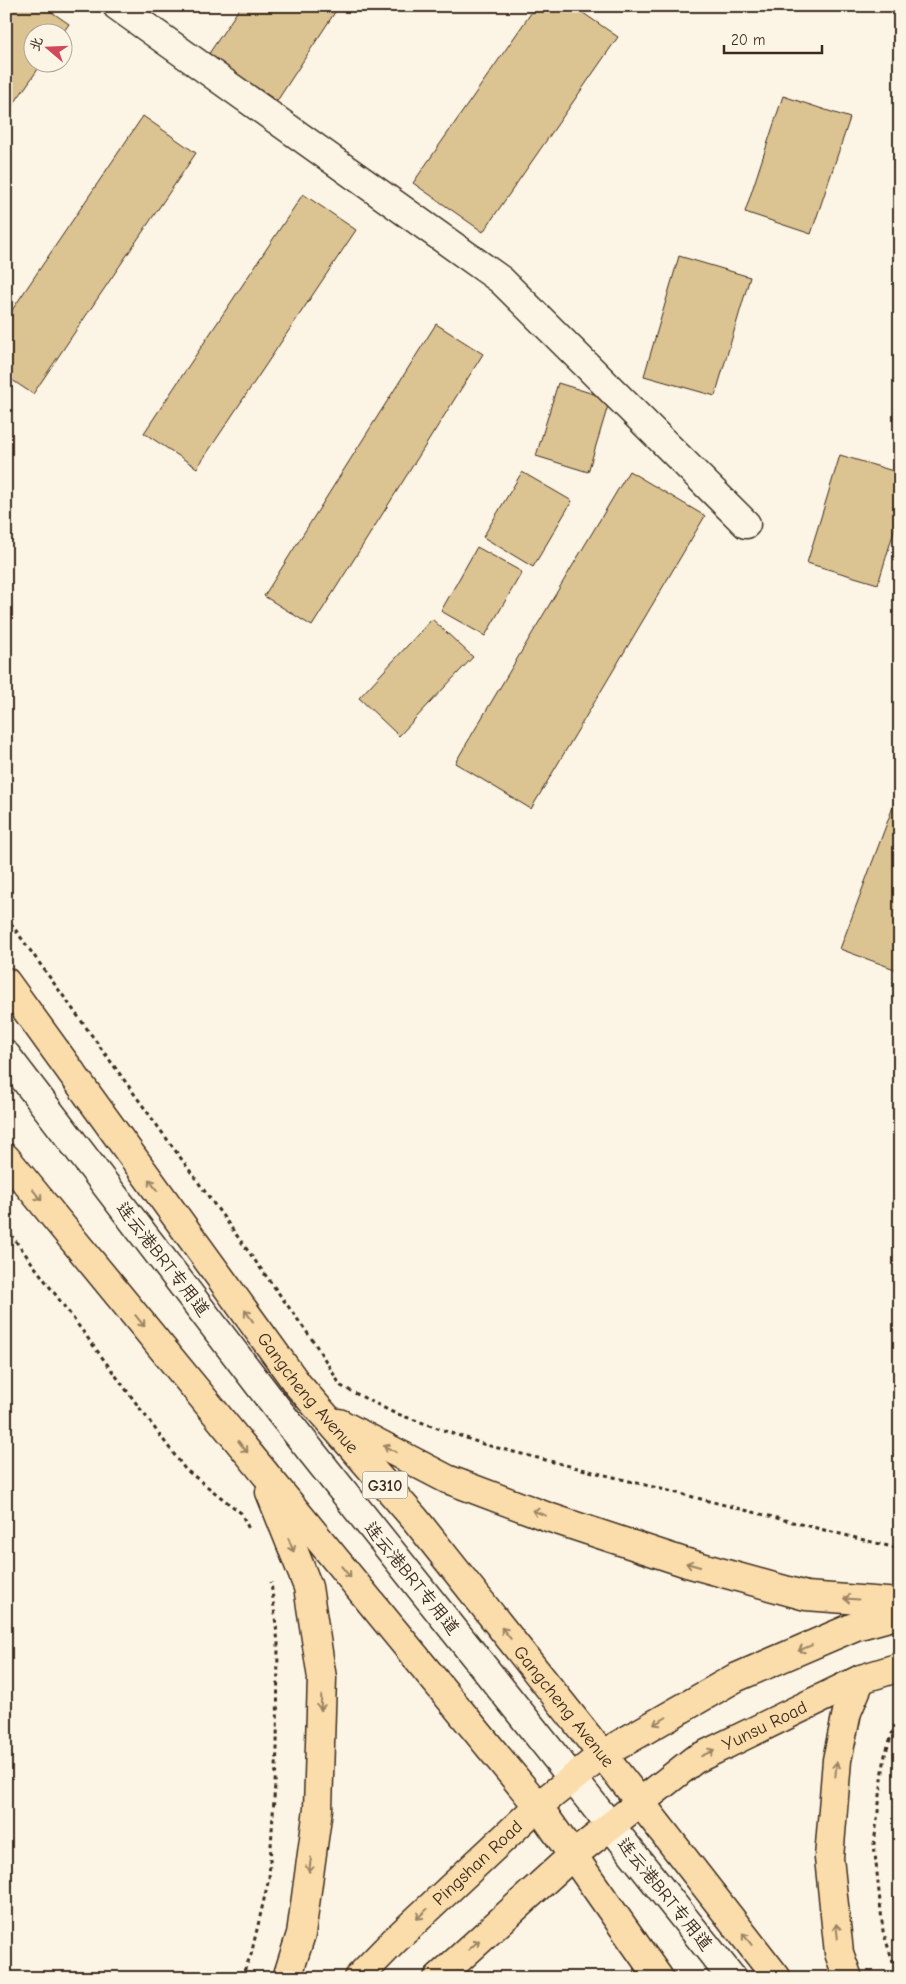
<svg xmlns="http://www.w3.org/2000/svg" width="906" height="1984" font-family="'Comic Neue','LXGW WenKai TC',sans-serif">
	<rect width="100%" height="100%" fill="#fcf5e5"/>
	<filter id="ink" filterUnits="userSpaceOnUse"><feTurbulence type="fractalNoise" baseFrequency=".02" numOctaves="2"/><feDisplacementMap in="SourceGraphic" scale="10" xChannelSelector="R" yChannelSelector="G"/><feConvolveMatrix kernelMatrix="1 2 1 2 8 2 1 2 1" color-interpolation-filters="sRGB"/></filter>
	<g filter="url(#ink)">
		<g fill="#dcc392" stroke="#3b2a1e">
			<polygon points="10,6 43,6 69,24 62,34 32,32 32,62 43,62 6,115 6,12"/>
			<polygon points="241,6 339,6 277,101 208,55"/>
			<polygon points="536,6 573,6 618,37 483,232 413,183"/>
			<polygon points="783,96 850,118 811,234 745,212"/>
			<polygon points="143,116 196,153 33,394 6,376 6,319"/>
			<polygon points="303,194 356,230 197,468 144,433"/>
			<polygon points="679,256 750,277 715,396 644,376"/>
			<polygon points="436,324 483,354 312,626 264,596"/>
			<polygon points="558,383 610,399 588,472 536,456"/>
			<polygon points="840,455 900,473 900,511 878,584 807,563"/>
			<polygon points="629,471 705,516 531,809 455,763"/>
			<polygon points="522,472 572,501 533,567 483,537"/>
			<polygon points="477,547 522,572 485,636 441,611"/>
			<polygon points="432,619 473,657 399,736 359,698"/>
			<polygon points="900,788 900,971 840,949"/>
		</g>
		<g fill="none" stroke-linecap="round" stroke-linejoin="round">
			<g stroke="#3b2a1e" stroke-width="31">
				<g id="minor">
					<polyline points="117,6 501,280 746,524"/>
					<polyline points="6,1055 279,1411 732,1978"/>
				</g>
			</g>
			<g stroke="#3b2a1e" stroke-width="31">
				<g id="major">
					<path id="s1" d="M358,1978l36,-37 144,-135 65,-52 132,-76 121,-52 44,-12"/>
					<path id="s2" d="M438,1978l134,-122 122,-96 167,-81 39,-12"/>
				</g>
			</g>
			<g stroke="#3b2a1e" stroke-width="31">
				<g id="highway">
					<path id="s3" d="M6,982l292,403 117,134 225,283 137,176"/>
					<polyline points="6,1158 538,1806 659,1978"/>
					<polyline points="339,1423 447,1479 548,1517 687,1563 806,1596 900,1603"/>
					<polyline points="270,1492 308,1587 322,1678 318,1809 301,1934 287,1978"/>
					<polyline points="848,1978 839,1953 829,1858 837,1760 847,1712 861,1679"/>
				</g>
			</g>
			<g stroke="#3b2a1e" stroke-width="3" stroke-dasharray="4 4" stroke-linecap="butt">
				<polyline points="6,917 314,1342 341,1386 392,1412 486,1445 900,1549"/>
				<polyline points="6,1228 185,1469 241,1513 249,1529"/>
				<polyline points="241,1978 251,1955 269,1878 277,1751 278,1643 271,1582"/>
				<polyline points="898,1978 883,1931 874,1844 885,1755 900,1710"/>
			</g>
			<use href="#minor" stroke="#fcf5e5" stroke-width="28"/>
			<use href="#major" stroke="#fbddab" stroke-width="28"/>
			<use href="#highway" stroke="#fbddab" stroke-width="28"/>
		</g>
		<defs><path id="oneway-shaft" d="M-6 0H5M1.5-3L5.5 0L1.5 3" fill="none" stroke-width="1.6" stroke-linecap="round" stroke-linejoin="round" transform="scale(1.25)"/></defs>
		<g stroke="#9b8464">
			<use href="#oneway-shaft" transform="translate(153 1185) rotate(-126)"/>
			<use href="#oneway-shaft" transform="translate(37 1195) rotate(51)"/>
			<use href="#oneway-shaft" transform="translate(249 1316) rotate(-126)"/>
			<use href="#oneway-shaft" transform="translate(140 1321) rotate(51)"/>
			<use href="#oneway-shaft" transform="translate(243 1447) rotate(51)"/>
			<use href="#oneway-shaft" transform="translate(390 1449) rotate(-153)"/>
			<use href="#oneway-shaft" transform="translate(539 1513) rotate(-159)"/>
			<use href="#oneway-shaft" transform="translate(291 1545) rotate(68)"/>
			<use href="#oneway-shaft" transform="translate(693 1565) rotate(-164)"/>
			<use href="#oneway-shaft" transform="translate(346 1572) rotate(51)"/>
			<use href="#oneway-shaft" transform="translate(851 1599) rotate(-176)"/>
			<use href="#oneway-shaft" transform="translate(506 1633) rotate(-129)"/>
			<use href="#oneway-shaft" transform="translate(805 1648) rotate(157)"/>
			<use href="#oneway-shaft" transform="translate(321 1703) rotate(92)"/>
			<use href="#oneway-shaft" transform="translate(660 1721) rotate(150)"/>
			<use href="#oneway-shaft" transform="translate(708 1753) rotate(-25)"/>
			<use href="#oneway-shaft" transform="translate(836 1769) rotate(-85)"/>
			<use href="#oneway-shaft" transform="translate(310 1865) rotate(98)"/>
			<use href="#oneway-shaft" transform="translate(422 1914) rotate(137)"/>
			<use href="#oneway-shaft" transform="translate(837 1931) rotate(-96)"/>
			<use href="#oneway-shaft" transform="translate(747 1939) rotate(-128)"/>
			<use href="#oneway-shaft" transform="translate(474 1945) rotate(-42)"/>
		</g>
	</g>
	<g text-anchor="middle" stroke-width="5" stroke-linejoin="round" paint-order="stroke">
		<rect fill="#fcf5e5" stroke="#75675a" stroke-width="1" x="362.5" y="1471.5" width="45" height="27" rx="4"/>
		<g font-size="16" font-weight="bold" fill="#3b2a1e">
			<text x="385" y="1491">G310</text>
		</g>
		<g font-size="18" fill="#3b2a1e" stroke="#fcf5e5">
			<text transform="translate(163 1259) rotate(52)" y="6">连云港BRT专用道</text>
			<text dy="6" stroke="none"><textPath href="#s3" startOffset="510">Gangcheng Avenue</textPath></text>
			<text transform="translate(412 1578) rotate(51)" y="6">连云港BRT专用道</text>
			<text dy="6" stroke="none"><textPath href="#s3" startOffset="915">Gangcheng Avenue</textPath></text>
			<text dy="6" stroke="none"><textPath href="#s2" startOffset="415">Yunsu Road</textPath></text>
			<text dy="6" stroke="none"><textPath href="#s1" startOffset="166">Pingshan Road</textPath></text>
			<text transform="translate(665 1894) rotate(51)" y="6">连云港BRT专用道</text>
		</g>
	</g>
	<rect width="906" height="1984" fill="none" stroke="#fcf5e5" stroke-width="25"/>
	<rect x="12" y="12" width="881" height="1959" fill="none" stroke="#3b2a1e" stroke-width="2" filter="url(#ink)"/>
	<g transform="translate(48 48) rotate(289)"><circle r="24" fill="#fcf5e5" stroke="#afa495"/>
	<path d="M0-4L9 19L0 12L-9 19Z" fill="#d1495b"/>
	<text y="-8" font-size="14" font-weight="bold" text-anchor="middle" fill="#3b2a1e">北</text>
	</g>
	<path d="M724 45v8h98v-8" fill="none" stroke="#3b2a1e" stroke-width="2.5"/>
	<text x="731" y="45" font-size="15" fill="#3b2a1e" stroke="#fcf5e5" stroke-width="4" paint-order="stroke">20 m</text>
</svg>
